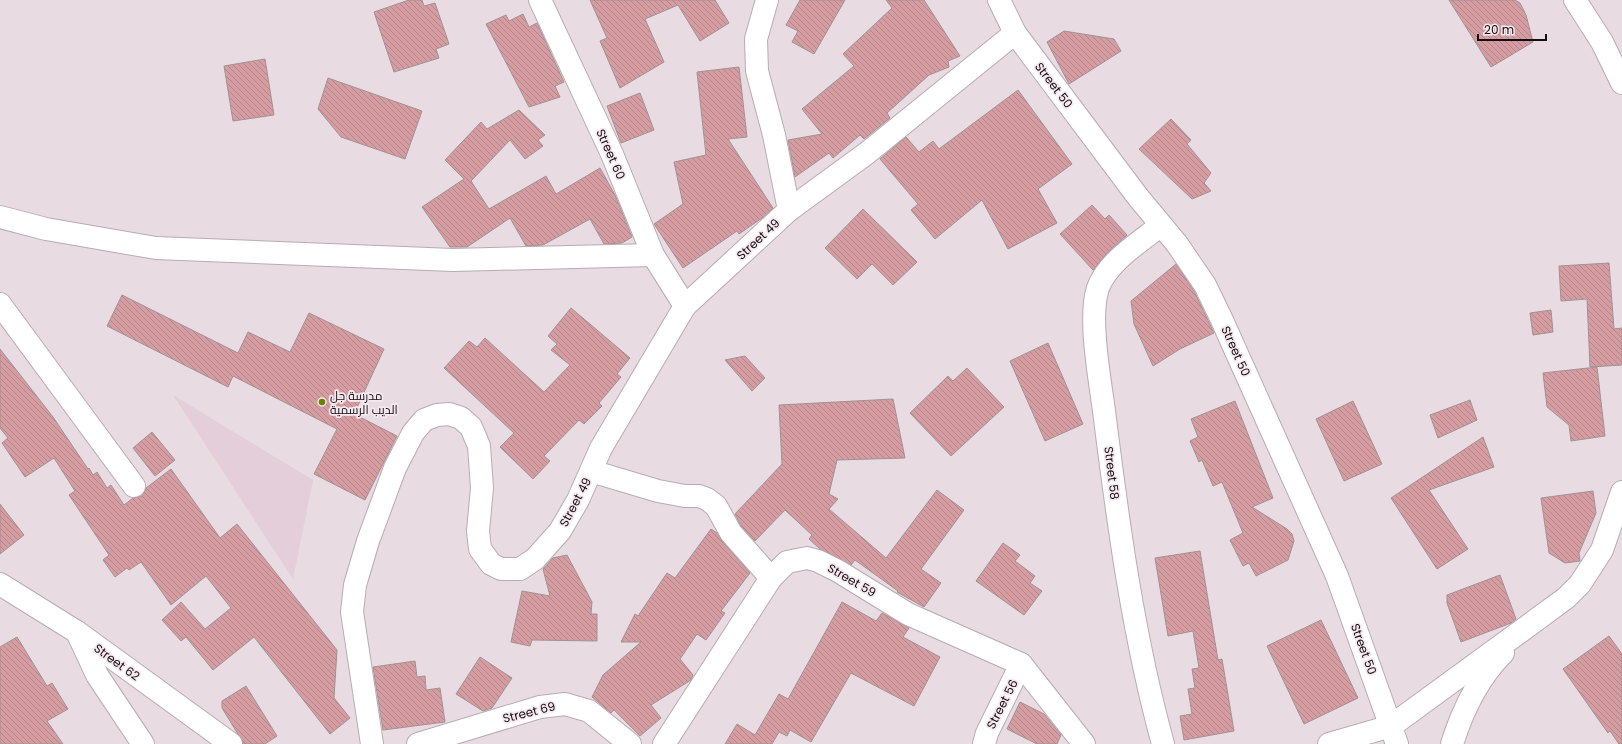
<svg xmlns="http://www.w3.org/2000/svg" width="1622" height="744" viewBox="0 0 1622 744" font-family="Poppins,Cairo,sans-serif">
<style>
.built{fill:#e3ced9}
.building{fill:url(#building-back-hatch);stroke:#a19293}
.lines{fill:none;stroke-linecap:round;stroke-linejoin:round}
.minor-casing{stroke:#b8abb2;stroke-width:24}
.tertiary-casing{stroke:#b8abb2;stroke-width:24}
.secondary-casing{stroke:#b8abb2;stroke-width:24}
.minor{stroke:#fff;stroke-width:22}
.tertiary{stroke:#fff;stroke-width:22}
.secondary{stroke:#fff;stroke-width:22}
.poi-dot{fill:#658500;stroke:#f6e8ef;stroke-width:1.5}
.labels{text-anchor:middle;dominant-baseline:central;stroke-width:3.5;stroke-linejoin:round;paint-order:stroke}
.street-label{font-size:12px;fill:#130e11;stroke:#f6e8ef}
.poi-label{font-size:12px;fill:#130e11;stroke:#f6e8ef;text-anchor:start}
</style>
<defs>
<pattern id="building-back-hatch" width="6" height="6" patternUnits="userSpaceOnUse"><rect width="6" height="6" fill="#d59ca2"/><path d="M-1 5l2 2M0 0l6 6M5-1l2 2" fill="none" stroke="#b6858a"/></pattern>
</defs>
<rect width="100%" height="100%" fill="#e8dbe2"/>
<path class="built" d="M 173,395 L 313,480 L 293,579 Z"/>
<g class="building">
<path d="M 409,0 L 422,0 L 424,6 L 435,3 L 449,44 L 436,49 L 439,58 L 394,72 L 374,12 Z"/>
<path d="M 590,0 L 715,0 L 729,23 L 700,41 L 678,5 L 645,19 L 664,62 L 620,88 L 600,41 L 607,38 Z"/>
<path d="M 800,0 L 845,0 L 814,54 L 792,42 L 798,31 L 786,25 Z"/>
<path d="M 886,0 L 924,0 L 960,56 L 948,61 L 949,67 L 929,75 L 887,113 L 890,118 L 864,139 L 860,135 L 833,158 L 829,153 L 795,177 L 788,140 L 822,134 L 802,109 L 854,66 L 843,54 L 892,8 Z"/>
<path d="M 1449,0 L 1515,0 L 1520,3 L 1526,15 L 1533,42 L 1491,67 Z"/>
<path d="M 523,14 L 529,27 L 537,23 L 564,82 L 555,86 L 560,97 L 529,107 L 486,24 L 506,15 L 509,21 Z"/>
<path d="M 1064,31 L 1114,39 L 1121,51 L 1069,84 L 1047,42 Z"/>
<path d="M 265,59 L 274,115 L 233,121 L 224,66 Z"/>
<path d="M 739,67 L 747,137 L 728,139 L 773,208 L 762,218 L 739,234 L 737,231 L 683,268 L 654,224 L 683,204 L 674,162 L 706,155 L 697,72 Z"/>
<path d="M 328,78 L 422,111 L 405,159 L 341,137 L 318,109 Z"/>
<path d="M 1018,90 L 1072,164 L 1038,189 L 1057,223 L 1008,249 L 982,200 L 935,239 L 911,210 L 918,204 L 880,159 L 906,137 L 919,152 L 933,141 L 939,149 Z"/>
<path d="M 640,93 L 654,130 L 621,143 L 607,106 Z"/>
<path d="M 519,110 L 545,135 L 538,140 L 543,146 L 525,159 L 510,140 L 471,181 L 489,209 L 546,176 L 556,194 L 600,168 L 615,195 L 632,237 L 622,243 L 604,244 L 590,219 L 543,245 L 526,246 L 510,218 L 467,247 L 450,247 L 422,207 L 464,179 L 445,160 L 481,122 L 487,129 Z"/>
<path d="M 1171,119 L 1191,140 L 1187,144 L 1211,173 L 1204,183 L 1211,191 L 1192,199 L 1139,149 Z"/>
<path d="M 1092,205 L 1105,219 L 1109,215 L 1127,235 L 1107,253 L 1093,270 L 1060,234 Z"/>
<path d="M 863,209 L 917,262 L 893,285 L 872,264 L 857,279 L 825,248 Z"/>
<path d="M 1609,263 L 1614,329 L 1622,328 L 1622,365 L 1590,367 L 1587,299 L 1561,301 L 1559,266 Z"/>
<path d="M 1176,264 L 1194,291 L 1214,333 L 1180,349 L 1153,366 L 1134,324 L 1131,301 Z"/>
<path d="M 122,295 L 238,353 L 248,332 L 290,352 L 309,313 L 384,349 L 354,414 L 397,436 L 365,500 L 314,474 L 337,429 L 233,376 L 228,387 L 107,326 Z"/>
<path d="M 571,308 L 630,358 L 617,374 L 621,377 L 599,403 L 602,406 L 584,424 L 579,420 L 544,456 L 550,461 L 533,479 L 500,447 L 514,433 L 444,368 L 469,341 L 477,347 L 485,338 L 544,392 L 570,365 L 551,350 L 557,344 L 548,336 Z"/>
<path d="M 1551,310 L 1553,332 L 1533,335 L 1530,313 Z"/>
<path d="M 1048,343 L 1083,424 L 1045,441 L 1010,361 Z"/>
<path d="M 0,349 L 53,417 L 88,469 L 89,468 L 93,475 L 97,472 L 107,488 L 111,485 L 124,505 L 133,498 L 142,496 L 146,488 L 171,469 L 220,538 L 237,524 L 337,650 L 334,698 L 350,718 L 330,734 L 254,637 L 213,670 L 186,637 L 181,641 L 162,620 L 181,602 L 205,629 L 231,608 L 206,576 L 171,605 L 141,562 L 129,570 L 127,568 L 115,577 L 103,560 L 109,555 L 69,495 L 75,491 L 54,458 L 25,477 L 2,443 L 8,438 L 0,428 Z"/>
<path d="M 745,356 L 765,378 L 752,391 L 725,360 Z"/>
<path d="M 1597,367 L 1605,436 L 1571,441 L 1569,425 L 1547,407 L 1543,373 Z"/>
<path d="M 967,368 L 1004,407 L 951,456 L 910,413 L 948,376 L 953,381 Z"/>
<path d="M 893,399 L 905,458 L 837,460 L 829,494 L 838,499 L 829,509 L 886,558 L 937,490 L 964,510 L 921,569 L 941,583 L 924,607 L 897,592 L 898,591 L 855,560 L 851,565 L 820,549 L 809,539 L 812,535 L 785,510 L 755,541 L 741,526 L 735,514 L 782,464 L 779,405 Z"/>
<path d="M 1470,400 L 1477,420 L 1438,438 L 1430,415 Z"/>
<path d="M 1235,401 L 1273,498 L 1252,507 L 1287,529 L 1292,534 L 1294,541 L 1288,560 L 1256,576 L 1249,563 L 1243,566 L 1230,540 L 1243,533 L 1222,482 L 1213,486 L 1202,460 L 1199,462 L 1190,441 L 1198,437 L 1191,419 Z"/>
<path d="M 1353,401 L 1382,464 L 1344,481 L 1316,419 Z"/>
<path d="M 152,432 L 175,460 L 155,476 L 133,448 Z"/>
<path d="M 1483,437 L 1494,467 L 1429,490 L 1468,549 L 1437,569 L 1391,498 Z"/>
<path d="M 1593,491 L 1596,513 L 1579,553 L 1580,561 L 1565,563 L 1549,553 L 1541,498 Z"/>
<path d="M 0,504 L 24,535 L 0,554 Z"/>
<path d="M 711,529 L 717,533 L 722,541 L 750,573 L 721,611 L 725,613 L 706,640 L 697,634 L 680,659 L 693,675 L 691,680 L 651,705 L 661,718 L 640,736 L 614,710 L 611,713 L 592,697 L 603,675 L 641,642 L 621,642 L 635,614 L 638,616 L 667,573 L 675,578 Z"/>
<path d="M 1003,543 L 1020,555 L 1015,561 L 1035,576 L 1030,583 L 1042,591 L 1024,615 L 976,581 Z"/>
<path d="M 1200,551 L 1218,660 L 1222,659 L 1234,731 L 1184,740 L 1180,716 L 1192,714 L 1188,689 L 1195,688 L 1192,669 L 1199,668 L 1193,631 L 1168,636 L 1155,558 Z"/>
<path d="M 567,555 L 592,602 L 591,614 L 597,614 L 597,641 L 532,640 L 530,646 L 511,642 L 522,591 L 550,596 L 543,569 L 553,558 Z"/>
<path d="M 1500,575 L 1516,619 L 1511,623 L 1461,642 L 1447,603 L 1447,595 Z"/>
<path d="M 842,602 L 876,621 L 882,613 L 909,628 L 903,637 L 940,657 L 914,706 L 851,673 L 811,742 L 790,730 L 787,736 L 779,732 L 772,744 L 725,744 L 737,724 L 755,735 L 779,694 L 788,699 Z"/>
<path d="M 1321,620 L 1358,698 L 1304,724 L 1267,646 Z"/>
<path d="M 1609,636 L 1622,654 L 1622,744 L 1619,744 L 1610,731 L 1608,733 L 1563,669 Z"/>
<path d="M 17,637 L 47,686 L 52,683 L 68,709 L 47,721 L 63,744 L 0,744 L 0,647 Z"/>
<path d="M 480,657 L 512,678 L 492,708 L 483,711 L 456,694 Z"/>
<path d="M 415,661 L 417,677 L 425,676 L 426,690 L 440,688 L 445,722 L 383,730 L 373,667 Z"/>
<path d="M 246,686 L 277,736 L 265,744 L 244,744 L 222,708 L 222,701 Z"/>
<path d="M 1020,702 L 1044,714 L 1061,735 L 1057,744 L 1037,744 L 1007,729 Z"/>
</g>
<g class="lines">
<defs>
<g id="minor">
<path d="M 540,0 L 612,154 L 653,255 L 685,306"/>
<path d="M 767,0 L 756,39 L 757,71 L 774,135 L 789,210"/>
<path d="M 0,217 L 46,229 L 156,248 L 453,260 L 653,255"/>
<path d="M 1161,225 C 1139,243 1108,261 1098,288 C 1088,317 1100,380 1104,411 C 1118,523 1133,635 1163,744"/>
<path d="M 0,304 L 134,486"/>
<path d="M 591,471 L 658,491 L 685,496 L 699,496 L 707,499 L 716,506 L 731,533 L 771,578"/>
<path d="M 77,632 L 97,675 L 143,744"/>
<path d="M 372,744 L 352,612 L 355,585 L 368,541 L 395,468 L 413,433 L 424,420 L 437,415 L 449,414 L 461,418 L 471,427 L 479,446 L 482,488 L 478,531 L 480,549 L 491,564 L 501,569 L 520,569 L 535,559 L 560,531 L 578,500 L 601,448 L 685,306 L 789,210 L 867,153 L 1015,33"/>
<path d="M 418,744 L 540,707 L 565,704 L 589,711 L 630,744"/>
<path d="M 664,744 L 771,578 L 787,562 L 807,558 L 818,561 L 838,571 L 908,614 L 1021,664 L 1084,744"/>
<path d="M 984,744 L 987,733 L 1021,664"/>
<path d="M 1329,744 L 1391,726"/>
</g>
<g id="tertiary">
<path d="M 999,0 L 1015,33 L 1138,197 L 1177,244 L 1205,285 L 1221,318 L 1337,576 L 1397,744"/>
<path d="M 1575,0 L 1602,42 L 1622,83"/>
<path d="M 0,584 L 77,632 L 231,744"/>
</g>
<g id="secondary">
<path d="M 1391,726 L 1536,620 L 1566,598 L 1580,584 L 1602,550 L 1622,492"/>
<path d="M 1452,744 C 1462,712 1479,677 1503,653"/>
</g>
</defs>
<use href="#minor" class="minor-casing"/>
<use href="#tertiary" class="tertiary-casing"/>
<use href="#secondary" class="secondary-casing"/>
<use href="#minor" class="minor"/>
<use href="#tertiary" class="tertiary"/>
<use href="#secondary" class="secondary"/>
</g>
<circle class="poi-dot" cx="322" cy="402" r="4"/>
<g class="labels">
<g class="street-label">
<text transform="translate(1054 85) rotate(53)">Street 50</text>
<text transform="translate(611 154) rotate(66)">Street 60</text>
<text transform="translate(758 239) rotate(-43)">Street 49</text>
<text transform="translate(1236 351) rotate(66)">Street 50</text>
<text transform="translate(1112 473) rotate(83)">Street 58</text>
<text transform="translate(575 502) rotate(-62)">Street 49</text>
<text transform="translate(852 580) rotate(30)">Street 59</text>
<text transform="translate(1364 649) rotate(70)">Street 50</text>
<text transform="translate(117 662) rotate(36)">Street 62</text>
<text transform="translate(1002 704) rotate(-63)">Street 56</text>
<text transform="translate(529 712) rotate(-14)">Street 69</text>
</g>
<g class="poi-label">
<text x="330" y="395">مدرسة جل<tspan x="330" dy="14">الديب الرسمية</tspan></text>
</g>
</g>
<path d="M1478 34v6h68v-6" fill="none" stroke="#130e11" stroke-width="2"/>
<text x="1484" y="34" font-size="12" fill="#130e11" stroke="#f6e8ef" stroke-width="3" paint-order="stroke">20 m</text>
</svg>
